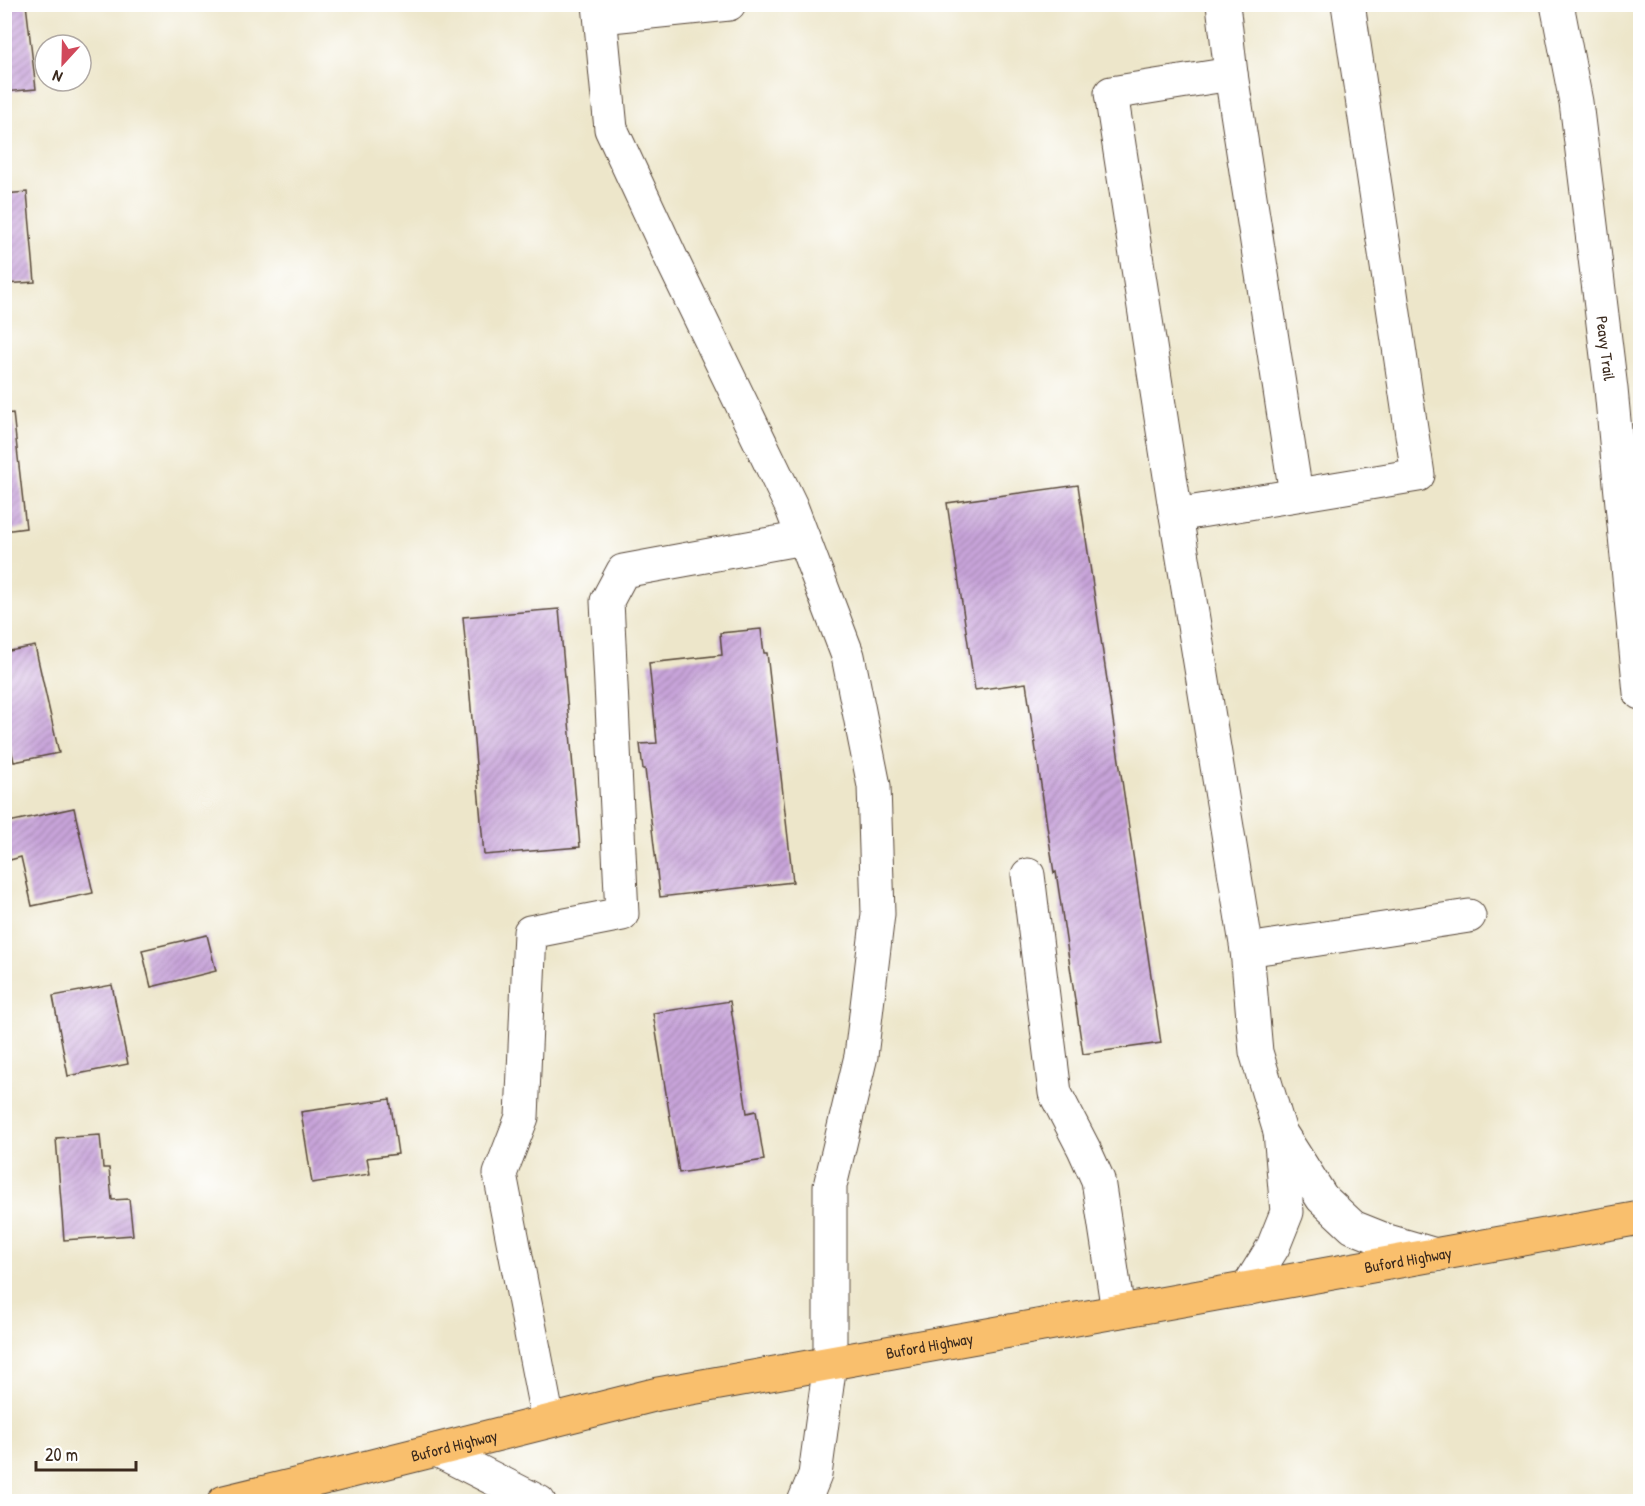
<svg xmlns="http://www.w3.org/2000/svg" width="1645" height="1506" viewBox="0 0 1645 1506" font-family="'Patrick Hand',sans-serif">
<style>
.building{fill:url(#building-hatch)}
.lines{fill:none;stroke-linecap:round;stroke-linejoin:round}
.minor-casing{stroke:#564638;stroke-width:35}
.major-casing{stroke:#564638;stroke-width:35}
.minor{stroke:#fff;stroke-width:33}
.major{stroke:#f9bf6d;stroke-width:33}
.labels{text-anchor:middle;dominant-baseline:central;stroke-width:5;stroke-linejoin:round;paint-order:stroke}
.street-label{font-size:16px;fill:#3b2a1e;stroke:#fff}
</style>
<defs>
<pattern id="building-hatch" width="6" height="6" patternUnits="userSpaceOnUse" patternTransform="scale(1.5)"><rect width="6" height="6" fill="#c8a4da"/><path d="M-1 1l2-2M0 6l6-6M5 7l2-2" fill="none" stroke="#a486b0"/></pattern>
</defs>
<rect width="100%" height="100%" fill="#fff"/>
<filter id="ink" filterUnits="userSpaceOnUse"><feTurbulence type="fractalNoise" baseFrequency=".0167" numOctaves="2"/><feDisplacementMap in="SourceGraphic" scale="12" xChannelSelector="R" yChannelSelector="G"/><feConvolveMatrix kernelMatrix="1 2 1 2 8 2 1 2 1" color-interpolation-filters="sRGB"/></filter>
<filter id="wash" filterUnits="userSpaceOnUse"><feTurbulence type="fractalNoise" baseFrequency=".008" numOctaves="4" result="noise"/><feDisplacementMap in="SourceGraphic" scale="24" xChannelSelector="R" yChannelSelector="G"/><feGaussianBlur stdDeviation="1.35" result="paint"/><feColorMatrix in="noise" values="0 0 0 0 0 0 0 0 0 0 0 0 0 0 0 0 0 1.4 0 .05"/><feComposite in="paint" operator="in"/></filter>
<g filter="url(#wash)">
<rect width="100%" height="100%" fill="#ede6ca"/>
<g id="blocks">
<g class="building">
<path d="M 4,4 L 26,4 L 36,89 L 4,92 Z"/>
<path d="M 27,192 L 35,282 L 4,284 L 4,194 Z"/>
<path d="M 13,413 L 26,528 L 4,531 L 4,414 Z"/>
<path d="M 1078,485 L 1161,1043 L 1083,1054 L 1056,872 L 1054,873 L 1026,683 L 975,690 L 947,503 Z"/>
<path d="M 559,609 L 580,847 L 484,855 L 463,617 Z"/>
<path d="M 761,629 L 764,653 L 767,653 L 793,882 L 660,897 L 645,769 L 643,769 L 640,744 L 657,743 L 649,663 L 722,655 L 720,633 Z"/>
<path d="M 35,646 L 59,753 L 14,762 L 4,717 L 4,652 Z"/>
<path d="M 74,808 L 93,893 L 32,906 L 21,857 L 10,860 L 4,833 L 4,823 Z"/>
<path d="M 207,935 L 216,971 L 151,987 L 142,950 Z"/>
<path d="M 112,985 L 128,1064 L 68,1076 L 53,996 Z"/>
<path d="M 730,1001 L 747,1113 L 756,1111 L 764,1160 L 679,1173 L 653,1013 Z"/>
<path d="M 390,1099 L 398,1154 L 367,1158 L 370,1174 L 312,1183 L 301,1112 Z"/>
<path d="M 100,1135 L 103,1168 L 109,1168 L 112,1200 L 129,1199 L 133,1235 L 64,1240 L 56,1138 Z"/>
</g>
</g>
</g>
<g filter="url(#ink)">
<use href="#blocks" fill-opacity="0" stroke="#564638" stroke-width="1.5"/>
<g class="lines">
<defs>
<g id="minor">
<path d="M 599,4 L 611,129 L 673,262 L 791,506 L 848,656 L 874,786 L 878,914 L 861,1056 L 830,1186 L 830,1363 L 815,1475 L 804,1502"/>
<path d="M 1223,4 L 1231,74 L 1111,93 L 1176,515 L 1247,950 L 1256,1052 L 1280,1132"/>
<path id="s1" d="M 1557,4 L 1576,102 L 1611,389 L 1640,693"/>
<path d="M 601,17 L 729,4"/>
<path d="M 1231,74 L 1296,494"/>
<path d="M 1176,515 L 1418,475 L 1348,4"/>
<path d="M 1028,875 L 1055,1093 L 1084,1149 L 1098,1180 L 1118,1311"/>
<path d="M 1247,950 L 1469,916"/>
<path d="M 1247,1289 L 1273,1247 L 1287,1212 L 1280,1132 L 1322,1198 L 1353,1227 L 1388,1241 L 1436,1255"/>
<path d="M 548,1421 L 500,1174 L 522,1117 L 530,932 L 622,914 L 607,601 L 623,571 L 803,538"/>
<path d="M 437,1450 L 539,1502"/>
</g>
<g id="major">
<path id="s2" d="M 224,1502 L 336,1475 L 658,1394 L 1640,1218"/>
</g>
</defs>
<use href="#minor" class="minor-casing"/>
<use href="#major" class="major-casing"/>
<use href="#minor" class="minor"/>
<use href="#major" class="major"/>
</g>
</g>
<g class="labels">
<g class="street-label">
<text stroke="none"><textPath href="#s1" startOffset="348">Peavy Trail</textPath></text>
<text stroke="none"><textPath href="#s2" startOffset="1209">Buford Highway</textPath></text>
<text stroke="none"><textPath href="#s2" startOffset="723">Buford Highway</textPath></text>
<text stroke="none"><textPath href="#s2" startOffset="237">Buford Highway</textPath></text>
</g>
</g>
<rect width="1645" height="1506" fill="none" stroke="#fff" stroke-width="24"/>
<g transform="translate(63 63) rotate(202)"><circle r="28" fill="#ffffff" stroke="#b1aaa5" stroke-width="1.5"/>
<path d="M0-4.5L10 22L0 15L-10 22Z" fill="#d1495b"/>
<text y="-9" font-size="16" font-weight="bold" text-anchor="middle" fill="#3b2a1e">N</text>
</g>
<path d="M36 1461v9h100v-9" fill="none" stroke="#3b2a1e" stroke-width="3"/>
<text x="45" y="1461" font-size="18" fill="#3b2a1e" stroke="#ffffff" stroke-width="4.5" paint-order="stroke">20 m</text>
</svg>
